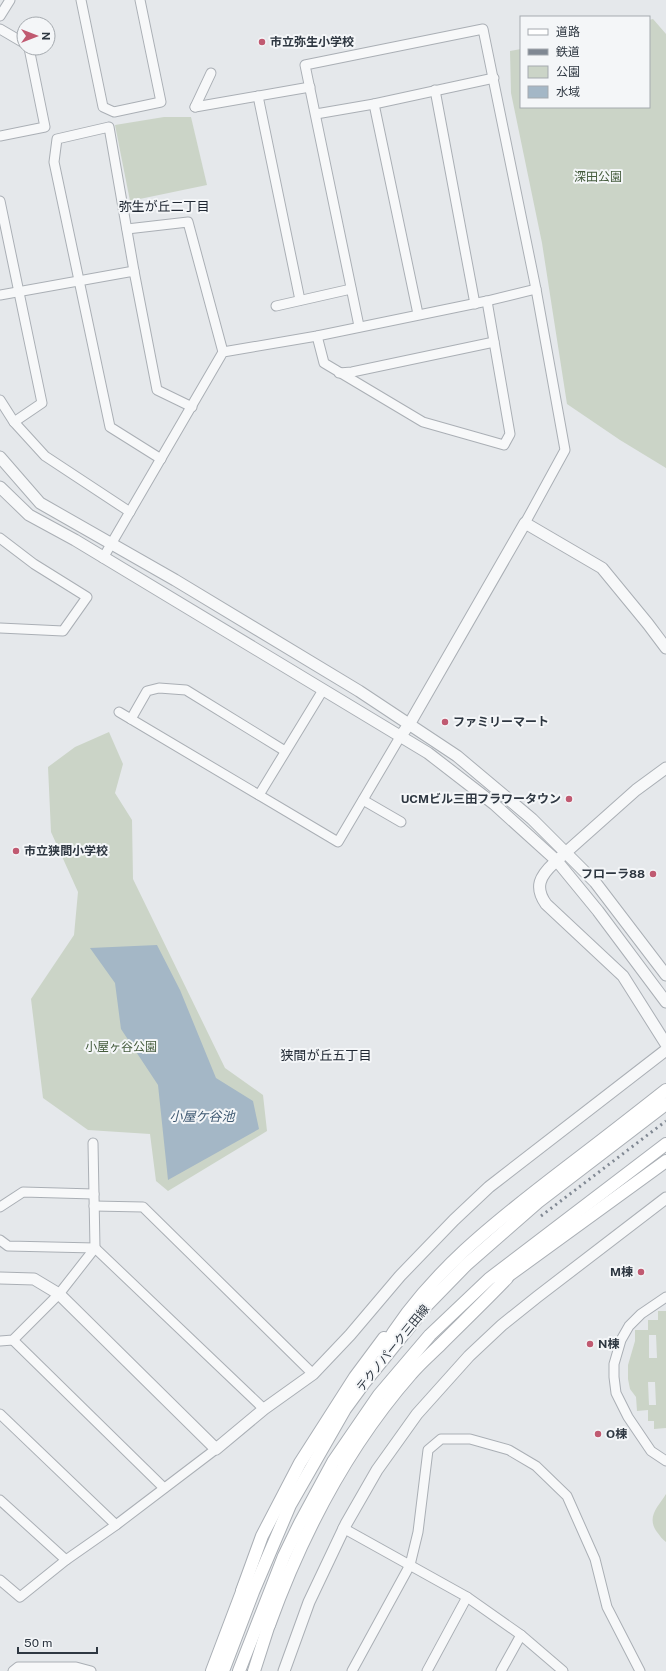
<svg xmlns="http://www.w3.org/2000/svg" width="666" height="1671" viewBox="0 0 666 1671" font-family="'Public Sans','Noto Sans JP',sans-serif">
<style>
.green{fill:#cbd4c7;fill-rule:evenodd}
.water{fill:#a4b7c6}
.lines{fill:none;stroke-linecap:round;stroke-linejoin:round}
.minor-casing{stroke:#aaafb5;stroke-width:11}
.tertiary-casing{stroke:#aaafb5;stroke-width:13}
.secondary-casing{stroke:#aaafb5;stroke-width:14}
.minor{stroke:#f7f8f9;stroke-width:9}
.tertiary{stroke:#f7f8f9;stroke-width:11}
.secondary{stroke:#fff;stroke-width:12}
.rail{stroke:#808893;stroke-width:3;stroke-dasharray:2 4;stroke-linecap:butt}
.poi-dot{fill:#c05a71;stroke:#f4f6f8;stroke-width:1.5}
.labels{text-anchor:middle;dominant-baseline:central;stroke-width:4;stroke-linejoin:round;paint-order:stroke}
.poi-label{font-size:12px;font-weight:bold;fill:#2e3741;stroke:#f4f6f8;text-anchor:start}
.park-label{font-size:12px;fill:#455c3d;stroke:#f4f6f8}
.street-label{font-size:12px;fill:#2e3741;stroke:#f4f6f8}
.neighbourhood-label{font-size:13px;fill:#202833;stroke:#f4f6f8}
.water-label{font-size:13px;font-style:italic;fill:#3d5871;stroke:#f4f6f8}
</style>
<rect width="100%" height="100%" fill="#e5e8eb"/>
<g class="green">
<path d="M 653,19 L 666,34 L 666,468 L 620,440 L 567,404 L 542,243 L 511,93 L 510,51 L 521,49 L 521,107 L 649,107 L 649,20 Z"/>
<path d="M 164,117 L 191,117 L 207,185 L 130,201 L 115,125 Z"/>
<path d="M 109,732 L 123,764 L 115,793 L 132,820 L 133,879 L 225,1068 L 263,1095 L 267,1131 L 168,1191 L 156,1181 L 150,1134 L 88,1130 L 43,1098 L 31,999 L 74,935 L 78,892 L 51,832 L 48,767 L 75,747 Z"/>
<path d="M 658,1311 L 666,1311 L 666,1428 L 654,1429 L 654,1421 L 648,1421 L 648,1410 L 637,1411 L 636,1397 L 630,1389 L 628,1379 L 628,1365 L 635,1341 L 635,1330 L 648,1330 L 648,1320 L 658,1320 ZM 649,1335 L 656,1335 L 657,1358 L 649,1358 ZM 648,1382 L 655,1382 L 656,1405 L 649,1405 Z"/>
<path d="M 666,1494 L 666,1542 C 662,1539 660,1536 657,1532 C 646,1517 658,1507 666,1494 Z"/>
</g>
<path class="water" d="M 157,945 L 180,990 L 216,1078 L 253,1101 L 259,1129 L 168,1180 L 158,1085 L 121,1029 L 115,983 L 90,948 Z"/>
<g class="lines">
<defs>
<g id="minor">
<path d="M 81,0 L 103,107 L 114,112 L 161,102 L 140,0"/>
<path d="M 0,16 L 10,0"/>
<path d="M 0,29 L 24,43"/>
<path d="M 435,90 L 475,304"/>
<path d="M 258,96 L 300,300"/>
<path d="M 374,104 L 418,314"/>
<path d="M 195,107 L 310,87"/>
<path d="M 195,107 L 211,73"/>
<path d="M 316,114 L 374,104 L 494,78"/>
<path d="M 0,136 L 45,127 L 29,48"/>
<path d="M 0,201 L 42,403 L 14,422"/>
<path d="M 127,229 L 188,222 L 223,352"/>
<path d="M 134,271 L 109,127 L 57,139 L 54,162 L 110,427 L 161,459"/>
<path d="M 0,295 L 134,271 L 157,390 L 192,407"/>
<path d="M 276,306 L 351,289"/>
<path d="M 359,326 L 305,65 L 483,29 L 536,289"/>
<path d="M 317,336 L 324,363 L 423,422 L 504,445 L 510,434 L 487,301"/>
<path d="M 339,373 L 352,372 L 494,342"/>
<path d="M 0,400 L 14,422 L 45,456 L 130,512"/>
<path d="M 0,538 L 34,564 L 87,597 L 63,631 L 0,628"/>
<path d="M 103,558 L 223,352 L 317,336 L 487,301 L 536,289 L 565,450 L 525,523"/>
<path d="M 119,712 L 338,842 L 400,737"/>
<path d="M 131,719 L 147,691 L 159,688 L 186,690 L 285,751"/>
<path d="M 259,795 L 323,690"/>
<path d="M 363,800 L 401,822"/>
<path d="M 94,1206 L 143,1207 L 313,1374"/>
<path d="M 0,1207 L 23,1192 L 94,1194"/>
<path d="M 0,1240 L 8,1246 L 95,1248 L 264,1409"/>
<path d="M 666,1297 L 641,1314 L 629,1326 L 621,1340 L 614,1364 L 614,1377 L 616,1393 L 628,1417 L 651,1451 L 666,1461"/>
<path d="M 13,1340 L 164,1488"/>
<path d="M 0,1341 L 13,1340 L 59,1294 L 95,1248 L 93,1143"/>
<path d="M 0,1414 L 116,1525"/>
<path d="M 0,1500 L 66,1560"/>
<path d="M 343,1528 L 467,1597 L 521,1635 L 563,1671"/>
<path d="M 0,1580 L 20,1597 L 66,1560 L 116,1525 L 216,1449"/>
<path d="M 13,1671 L 18,1667 L 76,1667 L 91,1671"/>
<path d="M 352,1671 L 410,1565 L 418,1532 L 428,1450 L 441,1439 L 470,1439 L 509,1450 L 536,1466 L 567,1496 L 595,1559 L 607,1607 L 640,1671"/>
<path d="M 427,1671 L 467,1597"/>
<path d="M 501,1671 L 521,1635"/>
</g>
<g id="tertiary">
<path d="M 0,457 L 40,503 L 175,580 L 359,691 L 457,756 L 532,819 L 595,882 L 666,975"/>
<path d="M 0,487 L 29,515 L 75,540 L 428,753 L 494,804 L 557,861 L 598,911 L 666,1002"/>
<path d="M 400,737 L 410,723 L 525,523 L 602,568 L 648,624 L 666,648"/>
<path d="M 666,768 L 636,790 L 554,863 C 540,876 534,887 546,904 L 623,976 L 666,1044"/>
<path d="M 0,1278 L 34,1279 L 59,1294 L 216,1449 L 264,1409 L 313,1374 L 350,1335 L 400,1276 L 454,1220 L 489,1187 L 666,1050"/>
<path d="M 284,1671 L 309,1602 L 346,1524 L 377,1470 L 417,1414 L 469,1356 L 502,1325 L 537,1297 L 666,1198"/>
</g>
<g id="secondary">
<path d="M 501,1281 L 666,1161"/>
<path d="M 382,1351 C 425,1275 500,1218 568,1166 C 601,1141 633,1116 666,1090"/>
<path d="M 242,1591 L 262,1536 L 300,1463 L 355,1377 L 384,1338"/>
<path d="M 269,1625 C 302,1534 347,1447 411,1374 C 420,1363 431,1354 441,1344 C 463,1322 486,1300 507,1278"/>
<path d="M 212,1671 L 245,1584"/>
<path d="M 223,1671 L 253,1592 L 290,1505 L 345,1409 L 364,1383 L 427,1305 L 466,1265 L 538,1202 L 666,1104"/>
<path d="M 239,1671 L 284,1556 L 300,1523 L 333,1462 L 379,1395 L 430,1335 L 489,1279 L 666,1144"/>
<path d="M 254,1671 L 271,1618"/>
</g>
</defs>
<use href="#minor" class="minor-casing"/>
<use href="#tertiary" class="tertiary-casing"/>
<use href="#secondary" class="secondary-casing"/>
<use href="#minor" class="minor"/>
<use href="#tertiary" class="tertiary"/>
<use href="#secondary" class="secondary"/>
<path class="rail" d="M 541,1216 L 666,1121"/>
</g>
<g class="poi-dot">
<circle cx="262" cy="42" r="4"/>
<circle cx="445" cy="722" r="4"/>
<circle cx="569" cy="799" r="4"/>
<circle cx="16" cy="851" r="4"/>
<circle cx="653" cy="874" r="4"/>
<circle cx="641" cy="1272" r="4"/>
<circle cx="590" cy="1344" r="4"/>
<circle cx="598" cy="1434" r="4"/>
</g>
<g class="labels">
<g class="poi-label">
<text x="270" y="42">市立弥生小学校</text>
<text x="453" y="722">ファミリーマート</text>
<text x="561" y="799" text-anchor="end">UCMビル三田フラワータウン</text>
<text x="24" y="851">市立狭間小学校</text>
<text x="645" y="874" text-anchor="end">フローラ88</text>
<text x="633" y="1272" text-anchor="end">M棟</text>
<text x="598" y="1344">N棟</text>
<text x="606" y="1434">O棟</text>
</g>
<g class="park-label">
<text x="598" y="177">深田公園</text>
<text x="121" y="1047">小屋ヶ谷公園</text>
</g>
<g class="street-label">
<text transform="translate(393 1348) rotate(-51)">テクノパーク三田線</text>
</g>
<g class="neighbourhood-label">
<text x="164" y="206">弥生が丘二丁目</text>
<text x="326" y="1055">狭間が丘五丁目</text>
</g>
<g class="water-label">
<text x="202" y="1116">小屋ケ谷池</text>
</g>
</g>
<rect x="520" y="16" width="130" height="92" fill="#f4f6f8" stroke="#a5aaaf"/>
<rect x="528" y="29" width="20" height="6" fill="#ffffff" stroke="#a5aaaf"/>
<text x="556" y="36" font-size="12" fill="#2e3741">道路</text>
<rect x="528" y="49" width="20" height="6" fill="#808893" stroke="#a5aaaf"/>
<text x="556" y="56" font-size="12" fill="#2e3741">鉄道</text>
<rect x="528" y="66" width="20" height="12" fill="#cbd4c7" stroke="#a5aaaf"/>
<text x="556" y="76" font-size="12" fill="#2e3741">公園</text>
<rect x="528" y="86" width="20" height="12" fill="#a4b7c6" stroke="#a5aaaf"/>
<text x="556" y="96" font-size="12" fill="#2e3741">水域</text>
<g transform="translate(36 36) rotate(90)"><circle r="19" fill="#f4f6f8" stroke="#a5aaaf"/>
<path d="M0-3L7 15L0 10L-7 15Z" fill="#c05a71"/>
<text y="-6" font-size="11" font-weight="bold" text-anchor="middle" fill="#2e3741">N</text>
</g>
<path d="M18 1647v6h79v-6" fill="none" stroke="#2e3741" stroke-width="2"/>
<text x="24" y="1647" font-size="12" fill="#2e3741" stroke="#f4f6f8" stroke-width="3" paint-order="stroke">50 m</text>
</svg>
